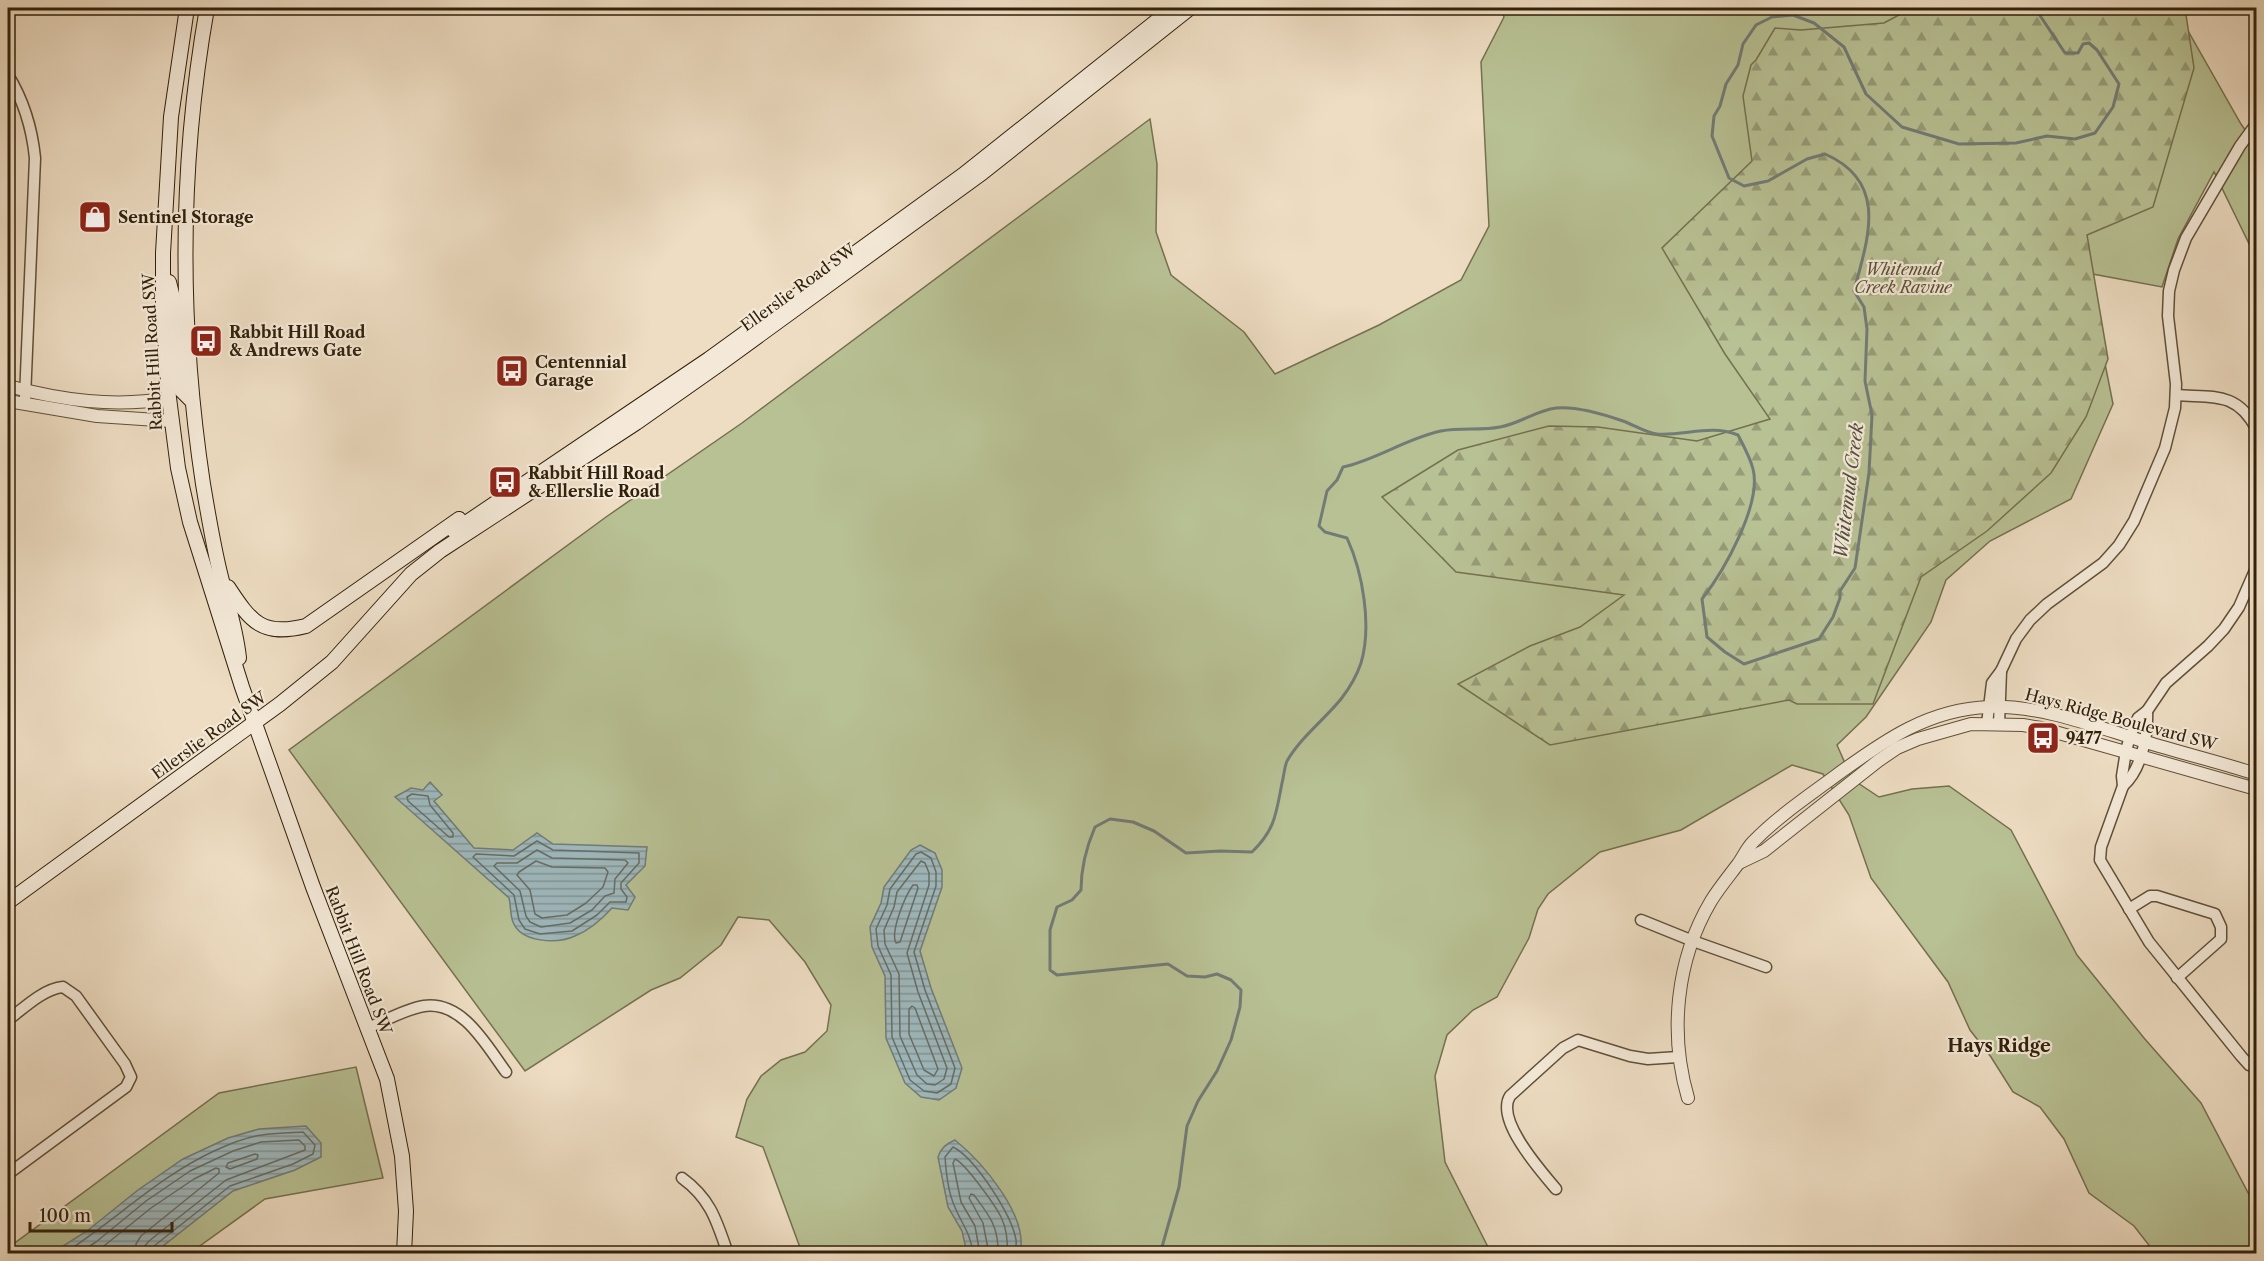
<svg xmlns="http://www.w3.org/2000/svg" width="2264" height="1261" viewBox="0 0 2264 1261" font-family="'Libre Caslon Text',serif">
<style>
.green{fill:#b8c194;stroke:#74714f;stroke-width:1.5}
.forest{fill:url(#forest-firs);stroke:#74714f;stroke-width:1.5}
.water{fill:url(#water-rules);stroke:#727c76;stroke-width:1.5}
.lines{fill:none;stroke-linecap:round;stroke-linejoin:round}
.shore{stroke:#686d64;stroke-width:1.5}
.stream{stroke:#727c76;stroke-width:3}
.minor-casing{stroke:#605038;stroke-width:13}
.tertiary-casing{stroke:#605038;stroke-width:14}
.secondary-casing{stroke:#31210a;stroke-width:16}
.minor{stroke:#f4e9d8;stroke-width:10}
.tertiary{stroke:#f4e9d8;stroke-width:12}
.secondary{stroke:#f4e9d8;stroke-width:14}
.labels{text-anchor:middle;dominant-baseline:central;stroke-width:4.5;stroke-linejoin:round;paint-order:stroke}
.poi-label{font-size:16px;font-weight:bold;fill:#31210a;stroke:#f4e9d8;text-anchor:start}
.park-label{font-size:16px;font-style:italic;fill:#5a5133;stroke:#f4e9d8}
.street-label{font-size:16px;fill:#31210a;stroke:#f4e9d8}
.water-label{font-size:18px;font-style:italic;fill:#524f40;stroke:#f4e9d8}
.neighbourhood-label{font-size:18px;font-weight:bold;fill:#31210a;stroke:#f4e9d8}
</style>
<defs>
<pattern id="forest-firs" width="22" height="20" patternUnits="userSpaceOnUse" patternTransform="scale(1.5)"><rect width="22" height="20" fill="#b8c194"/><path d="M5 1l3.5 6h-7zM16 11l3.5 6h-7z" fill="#969c77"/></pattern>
<pattern id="water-rules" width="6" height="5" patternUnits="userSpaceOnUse" patternTransform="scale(1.5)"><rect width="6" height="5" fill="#9eb9be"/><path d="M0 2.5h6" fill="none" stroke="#819699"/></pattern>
</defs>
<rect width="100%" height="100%" fill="#eeddc3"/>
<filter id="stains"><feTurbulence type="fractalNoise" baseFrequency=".00333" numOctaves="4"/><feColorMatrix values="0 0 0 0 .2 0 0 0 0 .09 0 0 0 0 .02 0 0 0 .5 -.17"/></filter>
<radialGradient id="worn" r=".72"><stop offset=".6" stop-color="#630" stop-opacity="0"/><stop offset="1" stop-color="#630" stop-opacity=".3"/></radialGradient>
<g class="green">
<path d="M 1501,8 L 2175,8 L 2241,124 L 2256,145 L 2256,258 L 2214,172 L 2178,239 L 2162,287 L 2087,273 L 2113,404 L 2071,499 L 1990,541 L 1946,580 L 1931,622 L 1866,717 L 1837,745 L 1852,779 L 1879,797 L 1912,789 L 1949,786 L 2011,830 L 2077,955 L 2144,1038 L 2201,1103 L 2256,1208 L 2256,1253 L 2155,1253 L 2134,1226 L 2089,1193 L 2064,1139 L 2040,1107 L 2013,1092 L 1991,1057 L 1970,1030 L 1948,982 L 1871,878 L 1849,815 L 1823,774 L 1792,765 L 1681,830 L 1600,852 L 1548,894 L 1538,909 L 1529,938 L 1497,997 L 1473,1010 L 1447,1035 L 1435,1076 L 1445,1162 L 1491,1253 L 802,1253 L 763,1147 L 736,1137 L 747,1099 L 761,1076 L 781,1060 L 805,1052 L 827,1031 L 831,1005 L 805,962 L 769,920 L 738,917 L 721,945 L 680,978 L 651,990 L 525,1071 L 289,750 L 606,517 L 742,423 L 1150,119 L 1157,164 L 1156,232 L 1171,275 L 1244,332 L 1275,374 L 1379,325 L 1461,280 L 1489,226 L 1481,62 L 1504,17 Z"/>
<path d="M 356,1067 L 383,1178 L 265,1199 L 190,1253 L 8,1254 L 8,1248 L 219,1093 Z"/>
</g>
<path class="forest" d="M 1912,8 L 2185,8 L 2194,68 L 2153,207 L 2087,235 L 2108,359 L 2086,417 L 2051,473 L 1987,531 L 1921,577 L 1873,704 L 1797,704 L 1789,700 L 1550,745 L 1458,684 L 1530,646 L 1580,627 L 1624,595 L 1456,572 L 1382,497 L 1458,450 L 1549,426 L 1598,427 L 1697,441 L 1770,419 L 1725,354 L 1662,248 L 1752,161 L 1743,96 L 1751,65 L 1756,60 L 1775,28 L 1801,30 L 1884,23 Z"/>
<g class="water">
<path d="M 430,782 L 442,795 L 434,801 L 474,848 L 513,850 L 537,833 L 553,844 L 647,847 L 645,866 L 626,885 L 635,897 L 628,910 L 612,908 C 602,919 590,930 575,936 C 557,944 521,943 513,922 C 510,915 511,906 509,898 L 395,797 L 411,788 L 423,790 Z"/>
<path d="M 920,845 L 935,853 L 942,870 L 942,887 L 920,951 L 931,988 L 962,1068 L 956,1088 L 939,1100 L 921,1097 L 905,1083 L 886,1038 L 885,976 L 872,947 L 870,927 L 881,903 L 884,887 L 911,850 Z"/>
<path d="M 306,1126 L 321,1143 L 321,1157 L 295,1170 L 233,1191 L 154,1253 L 52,1253 L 87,1231 L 138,1190 L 183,1159 L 228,1138 L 259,1129 Z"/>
<path d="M 955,1140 C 982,1162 1029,1216 1020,1253 L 967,1253 L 962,1231 L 948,1207 L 938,1157 C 941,1148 946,1144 955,1140 Z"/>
</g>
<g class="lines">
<g class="shore">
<path d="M 412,794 L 428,796 L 430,805 L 453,833 L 453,837 L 449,837 L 408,801 L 407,797 Z"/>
<path d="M 537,841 L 553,850 L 639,853 L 639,863 L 621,883 L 621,889 L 627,897 L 626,902 L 610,902 L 597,915 L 572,931 L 540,934 L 525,929 L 519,920 L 514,895 L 473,857 L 476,854 L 514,856 Z"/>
<path d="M 537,850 L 552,858 L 625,860 L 628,863 L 615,879 L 614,893 L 605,896 L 592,910 L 570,923 L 541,927 L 530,922 L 526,916 L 520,891 L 494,866 L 497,863 L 517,863 Z"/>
<path d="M 921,852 L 931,858 L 936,872 L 936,886 L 914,952 L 925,990 L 955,1068 L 951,1084 L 937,1093 L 924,1091 L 910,1080 L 892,1037 L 891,975 L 878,946 L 876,929 L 887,905 L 890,889 L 916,854 Z"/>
<path d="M 536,861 L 552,867 L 605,868 L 608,872 L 603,887 L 586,903 L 567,915 L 542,918 L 535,914 L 530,890 L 517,875 L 519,872 Z"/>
<path d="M 921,861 L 925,863 L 929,873 L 929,885 L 907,953 L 918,992 L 947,1068 L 944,1079 L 935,1085 L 927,1084 L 917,1075 L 900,1036 L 899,974 L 885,944 L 884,930 L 894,907 L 897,892 Z"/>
<path d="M 913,885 L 917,885 L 918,888 L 900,942 L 896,943 C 890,932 905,896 913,885 Z"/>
<path d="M 912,1006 L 915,1008 L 938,1069 L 934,1076 L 924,1070 L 909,1034 L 909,1009 Z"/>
<path d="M 255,1154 L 258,1155 L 257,1159 L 230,1169 L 226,1167 L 228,1163 Z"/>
<path d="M 63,1254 C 115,1221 158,1177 214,1151 C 229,1144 245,1137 262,1135 C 275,1133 289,1133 303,1132 L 315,1145 L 313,1154 L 293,1164 L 230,1186 L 154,1246 L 151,1254"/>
<path d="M 77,1254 L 96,1242 L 146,1201 L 190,1171 L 233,1151 L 261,1142 L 299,1140 L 305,1146 L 305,1150 L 226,1180 L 149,1241 L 144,1247 L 144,1254"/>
<path d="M 94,1254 L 151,1208 L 194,1179 L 216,1168 L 219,1169 L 219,1173 L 141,1236 L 136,1244 L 135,1254"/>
<path d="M 973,1254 C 971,1233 961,1223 954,1205 C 948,1191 946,1172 945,1157 L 953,1147 C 975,1158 1012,1215 1016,1240 C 1017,1244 1015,1249 1015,1254"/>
<path d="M 980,1254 L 975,1226 L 961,1202 L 953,1163 L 955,1159 C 965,1163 995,1205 1001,1217 C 1007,1229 1008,1241 1007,1254"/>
<path d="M 989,1254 L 983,1223 L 969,1198 L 971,1194 L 974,1195 C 989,1215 999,1227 998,1254"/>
</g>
<g class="stream">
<path d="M 1160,1254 L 1179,1187 L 1187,1126 L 1198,1101 L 1217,1071 L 1231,1040 L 1240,1007 L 1241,990 L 1231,980 L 1217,974 L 1205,977 L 1187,976 L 1168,964 L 1057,975 L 1050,970 L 1050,930 L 1057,907 L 1072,900 L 1081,890 C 1081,867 1086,848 1095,827 L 1110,819 L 1133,822 L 1154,831 L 1186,853 L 1220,851 L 1252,852 C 1275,830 1276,814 1282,783 C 1284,776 1284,768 1287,761 C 1300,738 1324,720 1341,699 C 1348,690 1357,675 1361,663 C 1372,626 1363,573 1347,538 L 1325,532 L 1319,526 L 1327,491 L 1337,480 L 1343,467 C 1376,460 1407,438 1441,431 C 1461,427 1481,431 1500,427 C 1519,424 1537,410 1556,408 C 1577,406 1603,414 1623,421 C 1634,425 1646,433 1657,434 C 1685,436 1711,424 1738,435 C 1743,445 1750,457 1753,469 C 1762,504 1724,571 1702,599 L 1707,637 L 1725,652 L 1744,664 L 1819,639 L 1833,617 L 1840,598 L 1840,591 L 1855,568 L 1869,473 L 1872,415 L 1865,381 L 1867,329 L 1864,307 L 1854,291 C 1868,238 1889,182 1825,154 L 1807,159 L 1768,181 L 1744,186 L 1729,178 L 1712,136 L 1714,116 L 1720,106 L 1726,84 L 1738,65 L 1743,44 L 1756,25 L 1772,17 L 1793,15 L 1814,23 L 1844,47 L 1866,94 L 1902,127 L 1959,144 L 2016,143 L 2047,136 L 2075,139 L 2095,133 L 2113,107 L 2119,84 L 2097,50 L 2089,43 L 2083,44 L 2078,53 L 2065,53 L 2035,8"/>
<path d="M 1303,1254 L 1312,1249 L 1326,1249 L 1331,1254"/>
</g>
<defs>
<g id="minor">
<path d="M 8,75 C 24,101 32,128 35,158 L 25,398"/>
<path d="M 2176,395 C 2213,398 2236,391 2256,428"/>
<path d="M 2256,568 L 2239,607 L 2224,629 L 2208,646 L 2166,683 L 2147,711 L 2138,718 L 2130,736 L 2126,751 L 2122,776 L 2123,786 L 2101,847 L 2100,860 L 2149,942 L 2241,1056 L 2249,1065 L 2256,1067"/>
<path d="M 1987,724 L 1992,683 L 2001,671 L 2016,639 L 2030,620 L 2047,604 L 2103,563 L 2119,545 L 2134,521 L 2165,448 L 2175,408 L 2176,384 L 2168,316 L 2169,291 L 2174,270 L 2186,238 L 2240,146 L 2256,124"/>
<path d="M 1999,724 L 2001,671"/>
<path d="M 2123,786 C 2142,769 2148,735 2147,711"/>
<path d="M 2129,909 L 2150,896 L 2157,896 L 2215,914 L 2221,927 L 2221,939 L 2177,978"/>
<path d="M 1641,920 L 1693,941 L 1766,967"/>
<path d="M 8,1020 C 24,1008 43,989 63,987 L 76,996 L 125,1064 L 131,1077 L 126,1087 L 8,1174"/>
<path d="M 368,1028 C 385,1021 405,1009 424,1006 C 463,1001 486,1045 506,1072"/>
<path d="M 682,1178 C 711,1199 717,1222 728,1254"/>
<path d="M 1556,1189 C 1541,1171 1495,1120 1510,1096 L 1563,1048 L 1578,1040 L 1630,1056 L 1648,1059 L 1678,1057"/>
</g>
<g id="tertiary">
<path d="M 8,386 C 61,400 115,408 169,398"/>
<path d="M 8,401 L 97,416 L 172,421"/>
<path d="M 1741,862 L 1764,851 L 1878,761 L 1897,748 L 1918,739 L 1971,724 L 2023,725 L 2041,728 L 2256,789"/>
<path d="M 1688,1098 C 1669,1033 1676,960 1711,901 C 1719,888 1729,876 1738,864 C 1743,857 1747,848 1753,842 C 1778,816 1810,795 1838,774 C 1885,740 1929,709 1989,707 C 2041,705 2094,726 2143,741 C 2181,753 2219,762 2256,774"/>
</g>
<g id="secondary">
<path d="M 187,8 L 171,117 L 163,253 L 163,304 L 169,398 L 178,468 L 190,522 L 242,687 L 313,887 L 387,1079 L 402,1156 L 406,1211 L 404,1254"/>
<path d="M 207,8 C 179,166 179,325 203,484 C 208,514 213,544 220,573 C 227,602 236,629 239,658"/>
<path d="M 169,282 L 173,298 L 181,390 L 192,401"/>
<path d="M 454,531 L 709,359 L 963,175 L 1173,8"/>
<path d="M 228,587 C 251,622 262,637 306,626 L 459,519"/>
<path d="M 8,902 L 280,704 L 332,662 L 411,574 L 440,551 L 636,423 L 717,366 L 982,173 L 1190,8"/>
</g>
</defs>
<use href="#minor" class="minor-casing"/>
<use href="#tertiary" class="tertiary-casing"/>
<use href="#secondary" class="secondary-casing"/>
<use href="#minor" class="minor"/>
<use href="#tertiary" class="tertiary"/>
<use href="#secondary" class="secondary"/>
</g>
<defs>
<symbol id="shop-square" viewBox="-11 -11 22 22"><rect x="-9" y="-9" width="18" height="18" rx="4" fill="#8f2418" stroke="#f4e9d8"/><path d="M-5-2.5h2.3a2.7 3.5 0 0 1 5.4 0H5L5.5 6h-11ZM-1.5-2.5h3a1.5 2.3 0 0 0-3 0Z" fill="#fff"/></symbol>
<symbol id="bus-square" viewBox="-11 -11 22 22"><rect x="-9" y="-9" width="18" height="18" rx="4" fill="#8f2418" stroke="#f4e9d8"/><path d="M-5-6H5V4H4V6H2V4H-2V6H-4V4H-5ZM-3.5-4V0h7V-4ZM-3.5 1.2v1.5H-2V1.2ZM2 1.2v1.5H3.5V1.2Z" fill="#fff"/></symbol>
</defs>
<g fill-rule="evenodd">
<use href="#shop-square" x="76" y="198" width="38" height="38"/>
<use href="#bus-square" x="187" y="322" width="38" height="38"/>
<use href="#bus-square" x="493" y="352" width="38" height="38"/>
<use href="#bus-square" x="486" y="463" width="38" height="38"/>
<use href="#bus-square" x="2024" y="719" width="38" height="38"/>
</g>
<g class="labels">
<g class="poi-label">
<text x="118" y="217">Sentinel Storage</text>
<text x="229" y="332">Rabbit Hill Road<tspan x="229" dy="18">&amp; Andrews Gate</tspan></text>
<text x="535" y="362">Centennial<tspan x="535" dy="18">Garage</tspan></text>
<text x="528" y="473">Rabbit Hill Road<tspan x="528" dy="18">&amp; Ellerslie Road</tspan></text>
<text x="2066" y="738">9477</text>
</g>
<g class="park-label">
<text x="1903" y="269">Whitemud<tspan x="1903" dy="18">Creek Ravine</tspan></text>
</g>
<g class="street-label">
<text transform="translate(798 287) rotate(-36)">Ellerslie Road SW</text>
<text transform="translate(152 352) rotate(-93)">Rabbit Hill Road SW</text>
<text transform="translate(2121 719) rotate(15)">Hays Ridge Boulevard SW</text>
<text transform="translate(209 735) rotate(-36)">Ellerslie Road SW</text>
<text transform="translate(359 960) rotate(69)">Rabbit Hill Road SW</text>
</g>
<g class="water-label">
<text transform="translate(1849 491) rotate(-83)">Whitemud Creek</text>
</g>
<g class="neighbourhood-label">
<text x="1999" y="1046">Hays Ridge</text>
</g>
</g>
<rect width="2264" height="1261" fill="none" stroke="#eeddc3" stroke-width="30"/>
<rect x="9" y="9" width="2246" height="1243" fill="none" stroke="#31210a" stroke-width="3"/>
<rect x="15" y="15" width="2234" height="1231" fill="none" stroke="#31210a" stroke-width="1.5"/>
<path d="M30 1222v9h142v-9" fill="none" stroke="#31210a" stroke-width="3"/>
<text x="39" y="1222" font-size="18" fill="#31210a" stroke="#f4e9d8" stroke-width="4.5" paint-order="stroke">100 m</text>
<rect width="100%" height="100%" filter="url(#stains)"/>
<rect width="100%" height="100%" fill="url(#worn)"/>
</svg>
